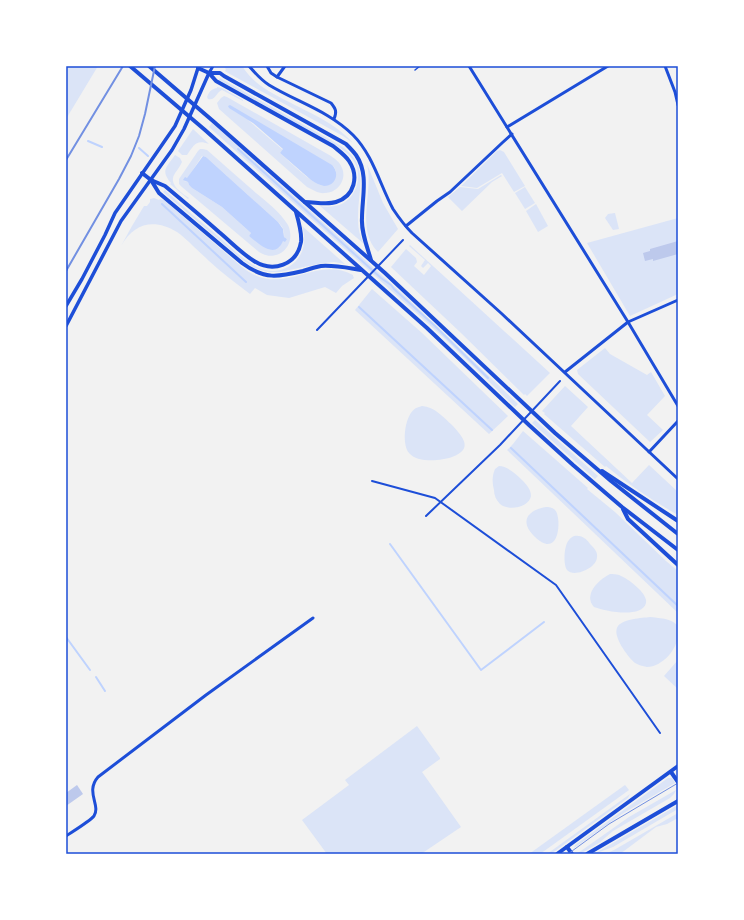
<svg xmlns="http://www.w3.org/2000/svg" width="744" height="920" viewBox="0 0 744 920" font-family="Literata,serif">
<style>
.green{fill:#dbe4f7;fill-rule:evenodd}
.water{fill:#bfd3fe}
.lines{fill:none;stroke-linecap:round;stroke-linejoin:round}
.stream{stroke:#bfd3fe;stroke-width:2}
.building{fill:#bdc9ec}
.service{stroke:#1d4ed8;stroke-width:1.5}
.pedestrian{stroke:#1d4ed8;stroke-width:2}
.minor{stroke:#1d4ed8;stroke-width:3}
.tertiary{stroke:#1d4ed8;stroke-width:3.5}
.secondary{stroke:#1d4ed8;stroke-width:4}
.tram{stroke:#7290e2;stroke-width:1}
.rail{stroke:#7290e2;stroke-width:2}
.neatline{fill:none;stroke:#1d4ed8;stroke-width:1.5}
</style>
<rect width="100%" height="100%" fill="#f2f2f2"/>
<g class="green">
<path d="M 66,66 L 98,66 L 66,119 Z"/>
<path d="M 223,66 L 242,66 C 253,83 268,91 285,100 C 312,114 343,126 360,152 L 353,143 L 343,136 L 228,73 L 225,71 L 226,69 Z"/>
<path d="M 220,78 L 338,144 C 372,165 357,189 358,220 C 358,229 360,236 364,244 L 320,206 C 326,207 332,207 339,205 C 355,199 363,179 355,163 C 350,154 341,148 332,143 L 219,80 Z"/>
<path d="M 217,87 L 222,88 L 243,100 L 243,101 L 222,90 C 216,92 216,101 208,99 L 207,97 C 209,92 211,89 217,88 Z"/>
<path d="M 224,96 L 227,97 L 331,156 C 335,159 340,162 342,168 C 347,179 338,193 325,193 C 319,194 313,190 307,187 L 219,109 L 217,103 L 221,98 ZM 248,120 L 334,167 L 336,171 L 330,184 C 326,186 322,186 318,184 C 308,180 289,161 280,153 L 283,150 Z"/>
<path d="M 212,123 L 404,295 L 518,404 L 515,407 L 444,338 L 209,127 Z"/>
<path d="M 193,129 L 209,144 C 196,139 194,145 187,155 L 182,155 L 178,151 Z"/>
<path d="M 200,149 L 203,149 L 207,150 C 223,164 239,178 256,193 C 267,202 280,212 288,225 C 293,236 290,249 279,254 C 272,257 265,256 259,252 L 182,187 L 179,184 L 179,179 L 198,151 ZM 202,156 L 203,156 L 206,157 L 278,222 C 282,226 285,230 284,237 L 287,239 L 283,240 L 279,248 L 249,236 L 251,233 L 222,207 L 192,188 L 189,185 L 188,182 L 184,181 L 187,179 Z"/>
<path d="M 500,150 L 504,152 L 525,186 L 514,192 L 502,173 L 477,188 L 461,186 L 497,151 Z"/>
<path d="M 175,155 L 180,158 L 182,162 C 180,167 176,171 174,175 C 169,185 182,193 189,198 L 188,199 L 170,184 L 171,183 C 160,170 167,167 175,155 Z"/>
<path d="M 367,164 L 383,203 L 398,229 L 378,252 C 355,229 374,192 367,164 Z"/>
<path d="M 501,175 L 502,176 L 492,182 L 462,211 L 448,197 L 460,187 L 478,189 Z"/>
<path d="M 525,187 L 535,203 L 525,209 L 515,193 Z"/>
<path d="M 165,190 C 182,206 200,221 218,236 C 232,248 247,265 265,270 C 276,273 288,269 296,261 C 305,251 306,238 302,226 L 345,264 L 334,262 L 323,263 L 280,272 L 269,272 L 261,270 L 253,267 L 240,258 L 163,192 Z"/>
<path d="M 154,198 L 159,200 L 160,199 L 164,200 L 242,267 C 283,300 314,254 353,275 L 353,276 L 354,278 L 342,286 L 336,293 L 325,287 L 289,298 L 267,295 L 255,288 L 250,294 C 236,283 222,273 209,261 C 203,255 196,249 189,242 C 185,239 182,235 177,232 C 154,218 134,223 121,246 L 132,226 L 144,206 L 147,206 L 150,202 L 150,199 Z"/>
<path d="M 536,204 L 548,226 L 538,232 L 526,211 Z"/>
<path d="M 615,213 L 619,229 L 613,230 L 605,218 L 608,214 Z"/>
<path d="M 678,218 L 678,294 L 630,316 L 587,243 Z"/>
<path d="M 410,245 L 550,373 L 527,396 L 525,394 L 524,395 L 461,333 L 391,267 L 406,249 L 416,258 L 417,262 L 414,266 L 424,275 L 431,266 L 428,263 L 423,268 L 421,266 L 425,260 L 409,246 Z"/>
<path d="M 372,289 L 422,333 L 508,416 L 489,434 L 355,310 Z"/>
<path d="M 605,348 L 610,354 L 647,375 L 651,372 L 665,396 L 647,415 L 663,430 L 650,442 L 578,374 L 577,370 Z"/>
<path d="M 565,386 L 588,407 L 571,426 L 632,483 L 649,465 L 678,492 L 678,515 C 653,501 629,485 606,466 L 605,467 L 544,414 L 545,413 L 542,411 Z"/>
<path d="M 422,406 C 435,407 443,417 452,425 C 463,437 474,449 452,457 C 441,461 417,463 409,453 C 401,443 405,414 416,408 C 418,407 420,407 422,406 Z"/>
<path d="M 535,420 L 598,476 L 595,479 L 532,423 Z"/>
<path d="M 523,431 L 588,488 L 587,489 L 615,512 L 666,561 L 678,571 L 678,613 L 507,450 L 513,444 Z"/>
<path d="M 499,466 C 507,466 516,474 522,480 C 526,484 531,489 531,496 C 529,508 508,511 500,504 C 496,500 494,495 494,490 C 492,483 492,476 495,469 Z"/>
<path d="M 546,507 C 549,507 552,507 555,510 C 562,517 560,562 534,536 C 519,521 528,510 546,507 Z"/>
<path d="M 574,536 C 581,535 586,538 590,544 C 594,548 598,552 597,557 C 597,568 574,578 567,570 C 563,564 564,545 569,540 C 570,538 572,537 574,536 Z"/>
<path d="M 610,574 C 613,574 616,574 619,575 C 627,578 648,593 646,603 C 642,619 604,611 594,607 C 583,595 598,580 610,574 Z"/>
<path d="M 650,617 C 658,618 671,618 677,625 C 679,628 678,630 678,634 C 678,649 662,667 647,667 C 643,666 638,665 635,663 C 628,657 611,635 618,626 C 623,619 642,618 650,617 Z"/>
<path d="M 678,660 L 678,689 L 664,676 Z"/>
<path d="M 417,726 L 440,758 L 440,759 L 422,772 L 461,827 L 421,854 L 327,854 L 302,820 L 349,785 L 345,780 Z"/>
<path d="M 668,778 L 672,778 L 675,783 L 622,814 L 574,848 L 575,845 Z"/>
<path d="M 625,785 L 629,790 L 540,854 L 529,854 Z"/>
<path d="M 676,790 L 674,794 L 670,798 L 613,831 L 599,843 L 580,854 L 578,853 L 629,817 Z"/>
<path d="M 630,794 L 628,798 L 551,854 L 547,854 Z"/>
<path d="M 678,805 L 678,809 L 671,813 L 613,847 L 594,854 Z"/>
<path d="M 678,813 L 678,818 L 667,824 L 656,827 L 620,854 L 605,854 L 614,850 Z"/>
</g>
<g class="water">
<path d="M 230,105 L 332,165 C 340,173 336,186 324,186 C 319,185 315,183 311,180 L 280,153 L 283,149 L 253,123 L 229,108 L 228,106 Z"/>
<path d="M 203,156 L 206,157 L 278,222 L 283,229 L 284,237 L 287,239 L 285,242 L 283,241 C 275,260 259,244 249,236 L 251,233 L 222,207 L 192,188 L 189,185 L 188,182 L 183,180 L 185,177 L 187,178 Z"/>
</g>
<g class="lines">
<g class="stream">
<path d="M 88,141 L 102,147"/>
<path d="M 139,148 L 148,156"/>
<path d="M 238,149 L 381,278 L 391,285 L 394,289 L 435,326 L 488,378"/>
<path d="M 162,204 L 246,282"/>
<path d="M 359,307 L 492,430"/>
<path d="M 511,448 L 678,606"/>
<path d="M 390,544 L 481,670 L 544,622"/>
<path d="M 66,637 L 90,670"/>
<path d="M 96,677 L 105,691"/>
</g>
</g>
<g class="building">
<path d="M 678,241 L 678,254 L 653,261 L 653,259 L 645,261 L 643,253 L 650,251 L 650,249 Z"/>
<path d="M 77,785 L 83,794 L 66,806 L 66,793 Z"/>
</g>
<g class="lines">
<path class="service" d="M 415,70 L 420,66"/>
<g class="pedestrian">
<path d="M 317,330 L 361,284 L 403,240"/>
<path d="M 372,481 L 435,498 L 556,585 L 660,733"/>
<path d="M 426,516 L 500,445 L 560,381"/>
</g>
<g class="minor">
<path d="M 249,66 C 255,73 261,80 269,85 C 297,102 329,111 353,135 C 373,155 380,185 393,209 C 399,218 405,226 412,233 L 501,313 L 678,479"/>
<path d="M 267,66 L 271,73 L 277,77 L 331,103 C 336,109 337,112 334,119"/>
<path d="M 469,66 L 628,322 L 678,406"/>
<path d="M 665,66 L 675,92 L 678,105"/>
<path d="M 209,73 L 213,66"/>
<path d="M 277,77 L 285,66"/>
<path d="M 507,127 L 608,66"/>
<path d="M 406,226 L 437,201 L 450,192 L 502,143 L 512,134"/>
<path d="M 565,372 L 628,322 L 678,300"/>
<path d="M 649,452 L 678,421"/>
<path d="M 66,836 C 72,832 90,821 94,816 C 101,805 85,792 98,777 L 206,695 L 313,618"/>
</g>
<g class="tertiary">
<path d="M 66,306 L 82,279 L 105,235 L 115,213 L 175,126 L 191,90 L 198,68"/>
<path d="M 66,326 L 121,221 L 172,150 L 184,129 L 209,73"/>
</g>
<g class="secondary">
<path d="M 130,66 L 205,130 L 427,328 L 529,425 L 573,465 L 622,507 L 678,550"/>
<path d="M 149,66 L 213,121 L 385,273 L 555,433 L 611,481 L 678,534"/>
<path d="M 198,68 L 209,73 L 220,73 L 224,76 L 346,144 C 349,147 353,151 356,155 C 369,174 362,197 362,218 C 361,232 367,246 371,260"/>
<path d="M 209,73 L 216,81 L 333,146 C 339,151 345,155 349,161 C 359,176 355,196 336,202 C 327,205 315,202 305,202"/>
<path d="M 142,173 L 151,180 L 165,186 C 183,201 201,216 219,232 C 230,241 241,253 254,261 C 273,273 297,265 301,242 C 302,235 298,219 296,212"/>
<path d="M 151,180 L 159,193 L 242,263 C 265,280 278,277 303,271 C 309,269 315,267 321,266 C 335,265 348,268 361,270"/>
<path d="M 602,471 L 678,521"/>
<path d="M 623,509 L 628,519 L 678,565"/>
<path d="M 671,772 L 678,782"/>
<path d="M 567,847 L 572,854"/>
<path d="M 557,854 L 678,766"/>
<path d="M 587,854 L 678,801"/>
</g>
<path class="tram" d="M 568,854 L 609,824 L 678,783"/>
<g class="rail">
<path d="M 66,160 L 123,66"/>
<path d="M 66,271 L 119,179 L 131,156 L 139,136 L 145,114 L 155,66"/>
</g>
</g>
<rect width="744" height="920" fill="none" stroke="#ffffff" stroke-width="134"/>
<rect x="67" y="67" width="610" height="786" class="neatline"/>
</svg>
